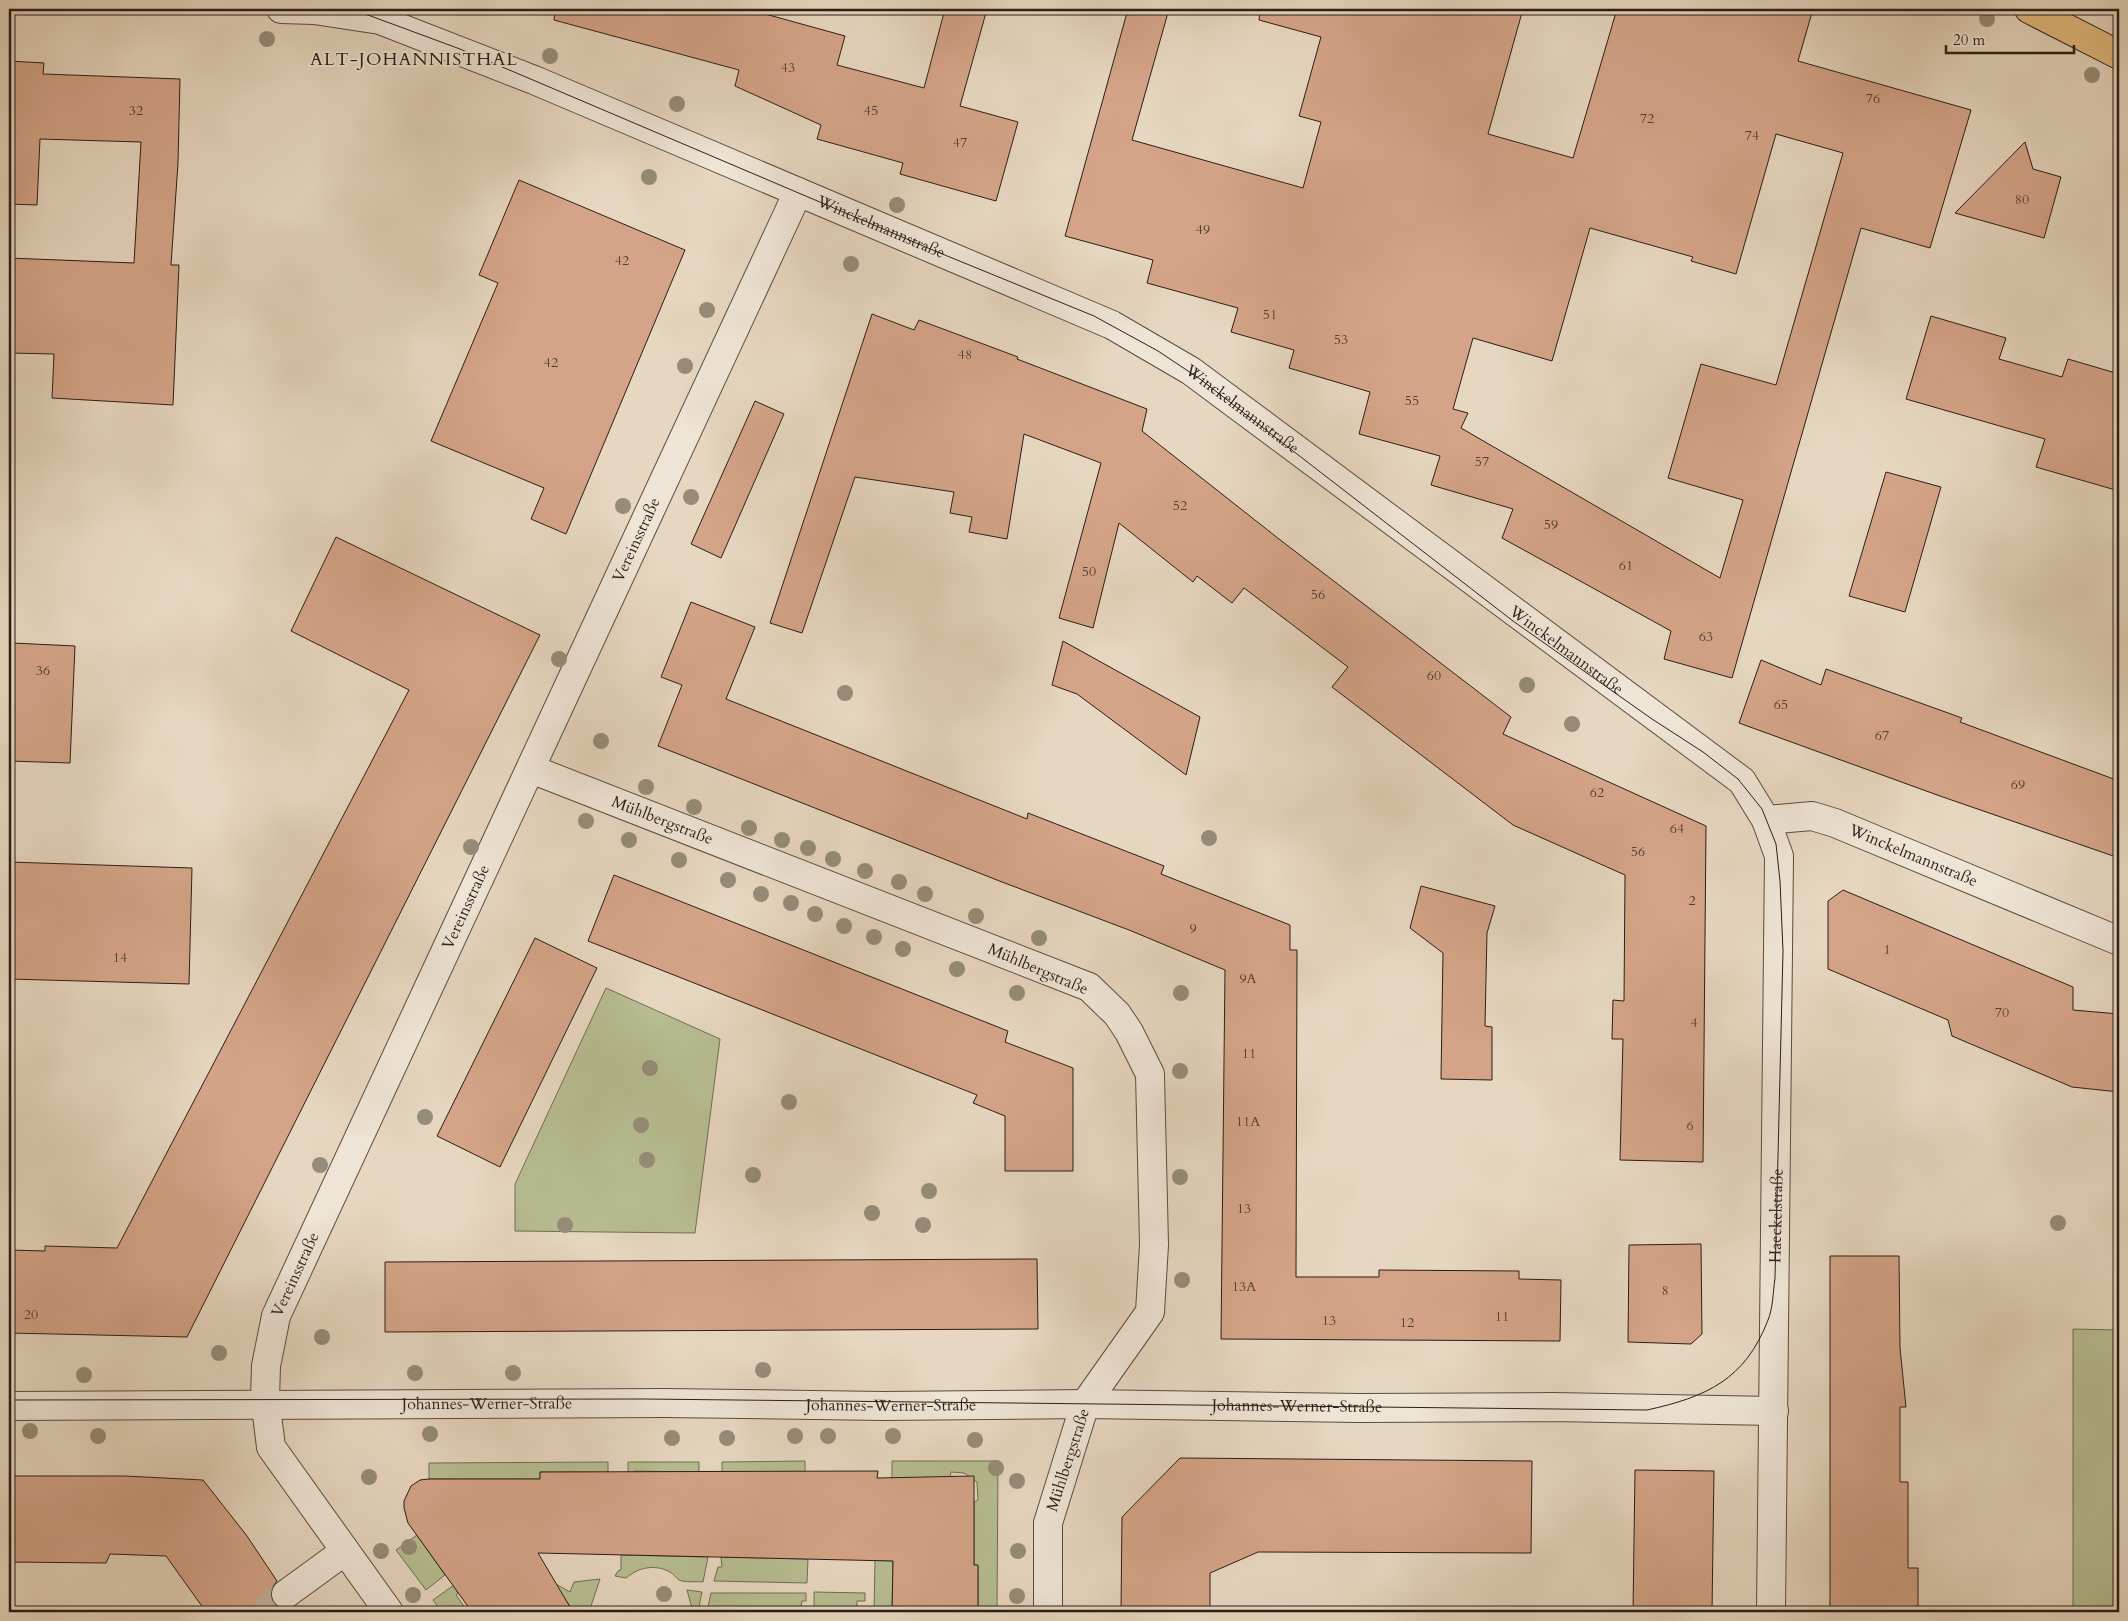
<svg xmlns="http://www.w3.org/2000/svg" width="2128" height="1621" viewBox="0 0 2128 1621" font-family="Cardo,serif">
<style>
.green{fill:#b7be92;stroke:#706e55}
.building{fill:#d5a488;stroke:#2a1e18;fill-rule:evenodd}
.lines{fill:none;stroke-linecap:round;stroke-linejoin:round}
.minor-tunnel{stroke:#c1b29e;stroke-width:28;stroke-dasharray:28 14;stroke-linecap:butt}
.minor-casing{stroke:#594c42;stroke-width:30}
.major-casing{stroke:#2a1e18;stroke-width:30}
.minor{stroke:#efe5d6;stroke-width:28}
.major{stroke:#e4bc80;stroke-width:28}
.tram{stroke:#2a1e18;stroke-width:1}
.tree{fill:#968c78}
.labels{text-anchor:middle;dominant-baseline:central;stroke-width:4;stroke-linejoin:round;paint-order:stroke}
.number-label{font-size:14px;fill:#554034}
.street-label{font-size:16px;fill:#2a1e18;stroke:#efe5d6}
.neighbourhood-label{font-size:18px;letter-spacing:1px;fill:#2a1e18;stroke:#efe5d6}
</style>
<rect width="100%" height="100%" fill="#e7d7c0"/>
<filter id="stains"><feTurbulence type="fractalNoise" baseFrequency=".004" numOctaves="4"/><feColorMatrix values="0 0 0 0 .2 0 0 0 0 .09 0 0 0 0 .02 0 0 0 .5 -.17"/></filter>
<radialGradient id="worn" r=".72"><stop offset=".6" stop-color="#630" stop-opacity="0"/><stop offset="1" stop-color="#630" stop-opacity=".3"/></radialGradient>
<g class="green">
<path d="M 606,988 L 720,1039 L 695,1233 L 515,1231 L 515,1184 Z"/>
<path d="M 2073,1329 L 2119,1330 L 2119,1612 L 2073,1612 Z"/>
<path d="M 805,1461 L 805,1478 L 722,1478 L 722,1462 Z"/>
<path d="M 892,1461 L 998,1461 L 997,1612 L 978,1612 L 978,1566 L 974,1565 L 974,1502 L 978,1500 L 977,1482 L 964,1473 L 951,1472 L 950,1477 L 892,1478 Z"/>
<path d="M 608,1462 L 608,1479 L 593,1472 L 540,1472 L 540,1479 L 429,1479 L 429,1463 Z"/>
<path d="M 628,1462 L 699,1462 L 699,1478 L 689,1472 L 635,1471 L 628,1478 Z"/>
<path d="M 417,1535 L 445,1575 L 426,1590 L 396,1550 Z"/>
<path d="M 621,1555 L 708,1557 L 703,1582 C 697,1581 685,1583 679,1580 C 676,1578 674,1574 670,1572 C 655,1564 639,1567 626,1578 L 615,1576 L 618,1571 L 621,1570 Z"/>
<path d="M 721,1557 L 808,1559 L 807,1583 L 714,1581 L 718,1567 L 722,1567 Z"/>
<path d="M 875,1560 L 893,1561 L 892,1612 L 874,1612 Z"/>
<path d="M 543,1577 L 570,1592 L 574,1582 L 600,1579 L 589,1612 L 573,1612 L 566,1600 L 557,1599 Z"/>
<path d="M 454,1585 L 458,1593 L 456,1595 L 468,1612 L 442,1612 L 433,1600 Z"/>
<path d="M 687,1590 L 702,1592 L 698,1612 L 692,1612 L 692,1608 Z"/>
<path d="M 814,1592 L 865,1593 L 865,1601 L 857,1601 L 857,1612 L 814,1612 Z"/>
<path d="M 711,1593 L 806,1593 L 806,1601 L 802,1601 L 800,1612 L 707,1612 Z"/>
</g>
<g class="building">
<path d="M 555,9 L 747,9 L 845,36 L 837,65 L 924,88 L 945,9 L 987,9 L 960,106 L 1018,122 L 996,201 L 900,174 L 903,163 L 817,139 L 821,125 L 735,86 L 739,70 L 554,20 Z"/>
<path d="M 1128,9 L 1169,9 L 1132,140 L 1303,188 L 1321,122 L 1299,116 L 1321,37 L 1259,20 L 1260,9 L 1523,9 L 1488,134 L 1573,158 L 1617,9 L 1813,9 L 1798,61 L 1971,110 L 1930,248 L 1861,228 L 1732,678 L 1664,659 L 1671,631 L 1502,538 L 1513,509 L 1431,485 L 1440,456 L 1359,434 L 1370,392 L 1289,368 L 1294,350 L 1231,332 L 1238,308 L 1147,283 L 1153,260 L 1065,236 ZM 1776,134 L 1843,153 L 1776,385 L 1701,364 L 1668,478 L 1743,500 L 1720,578 L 1461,428 L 1468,413 L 1453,409 L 1473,338 L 1552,361 L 1590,228 L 1693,257 L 1691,261 L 1736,274 Z"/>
<path d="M 9,61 L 44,63 L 43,74 L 180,79 L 178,163 L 171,265 L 179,265 L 173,405 L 52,398 L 54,354 L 9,353 L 9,258 L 134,263 L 141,142 L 40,139 L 37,205 L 9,204 Z"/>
<path d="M 2025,142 L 2033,169 L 2061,177 L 2044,238 L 1955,213 Z"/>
<path d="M 519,180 L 685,250 L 566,534 L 531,519 L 544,488 L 431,441 L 498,283 L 479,275 Z"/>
<path d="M 872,314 L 914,330 L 919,320 L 1018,357 L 1017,359 L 1147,409 L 1142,431 L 1279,539 L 1511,717 L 1503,734 L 1706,826 L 1703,1162 L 1620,1160 L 1623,1039 L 1612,1039 L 1613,1000 L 1624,1001 L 1625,875 L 1513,825 L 1332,687 L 1348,667 L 1244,588 L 1232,603 L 1197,576 L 1193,582 L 1119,523 L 1093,628 L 1059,618 L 1101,463 L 1024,434 L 1007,539 L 969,532 L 972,517 L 950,513 L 954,492 L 855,477 L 802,633 L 770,623 Z"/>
<path d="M 1931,316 L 2006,338 L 1999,359 L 2062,377 L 2068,359 L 2119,374 L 2119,491 L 2036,467 L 2045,439 L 1906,399 Z"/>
<path d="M 755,401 L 784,414 L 721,558 L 691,544 Z"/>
<path d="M 1886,472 L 1941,487 L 1905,612 L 1849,596 Z"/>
<path d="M 336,537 L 540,635 L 187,1337 L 9,1333 L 9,1250 L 45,1251 L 45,1246 L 117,1248 L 409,690 L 291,631 Z"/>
<path d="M 691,602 L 755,627 L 726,699 L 1027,819 L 1028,813 L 1164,866 L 1161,874 L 1290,925 L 1290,950 L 1297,950 L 1296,1277 L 1379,1277 L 1379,1270 L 1519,1271 L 1519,1279 L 1561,1280 L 1560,1341 L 1221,1339 L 1225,970 L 1129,930 L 1002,882 L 658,746 L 682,685 L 661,677 Z"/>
<path d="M 1063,641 L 1200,717 L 1186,775 L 1077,694 L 1052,685 Z"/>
<path d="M 12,643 L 75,646 L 70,763 L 9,761 Z"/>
<path d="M 1761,660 L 1821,685 L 1826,669 L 1962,718 L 1960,722 L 2119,781 L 2119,858 L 1940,796 L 1739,723 Z"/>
<path d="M 9,862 L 192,868 L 189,984 L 9,979 Z"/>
<path d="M 614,875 L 1008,1031 L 1005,1042 L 1073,1068 L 1073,1171 L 1005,1171 L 1005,1116 L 973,1103 L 977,1095 L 588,941 Z"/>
<path d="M 1421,886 L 1495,906 L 1487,933 L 1485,1026 L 1492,1027 L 1492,1080 L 1441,1079 L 1443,953 L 1410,928 Z"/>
<path d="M 1843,890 L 2073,987 L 2073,1010 L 2119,1014 L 2119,1092 L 2072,1087 L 1952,1036 L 1948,1020 L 1828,969 L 1828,901 Z"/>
<path d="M 535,938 L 597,968 L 500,1167 L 437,1136 Z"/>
<path d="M 1701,1244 L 1702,1334 L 1691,1344 L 1628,1342 L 1629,1245 Z"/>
<path d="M 1830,1256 L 1899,1256 L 1900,1348 L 1906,1407 L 1900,1407 L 1900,1482 L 1908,1482 L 1908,1568 L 1918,1568 L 1918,1612 L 1830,1612 Z"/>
<path d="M 1037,1259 L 1038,1329 L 385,1332 L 385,1262 Z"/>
<path d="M 1180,1458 L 1532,1461 L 1531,1553 L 1258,1552 L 1210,1573 L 1210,1612 L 1121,1612 L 1122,1517 Z"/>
<path d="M 1635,1470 L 1714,1471 L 1712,1612 L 1633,1612 Z"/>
<path d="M 878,1471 L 877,1478 L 974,1476 L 974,1565 L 978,1565 L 978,1612 L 892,1612 L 893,1561 L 538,1553 L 573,1612 L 472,1612 L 408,1523 L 404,1508 L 404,1501 L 411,1486 L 420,1480 L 429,1479 L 540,1479 L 540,1472 Z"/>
<path d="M 9,1476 L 125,1476 L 203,1480 L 247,1536 L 277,1581 L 272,1588 L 271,1596 L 273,1603 L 280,1608 L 288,1609 L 295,1607 L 299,1612 L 206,1612 L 166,1556 L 110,1554 L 106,1563 L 9,1562 Z"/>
</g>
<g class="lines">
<path class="minor-tunnel" d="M 262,1612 L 286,1594"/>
<defs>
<g id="minor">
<path id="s1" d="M 281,9 L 314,10 L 380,20 L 534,80 L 1112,325 L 1191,371 L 1742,781 L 1766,820 L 1779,856 L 1771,1612"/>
<path id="s2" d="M 531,769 L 1089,987 L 1117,1014 L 1129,1032 L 1150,1074 L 1154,1245 L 1150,1312 L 1085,1404 L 1048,1523 L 1048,1612"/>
<path id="s3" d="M 1766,820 L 1812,816 L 1835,823 L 2119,941"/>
<path id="s4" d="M 9,1406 L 664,1403 L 883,1406 L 1085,1404 L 1359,1408 L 1553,1407 L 1774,1411"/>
<path d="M 286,1594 L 345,1551"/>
<path id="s5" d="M 389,1612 L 271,1447 L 265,1399 L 266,1366 L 276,1316 L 798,192"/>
</g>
<path id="major" d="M 2029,9 L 2119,55"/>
</defs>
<use href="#minor" class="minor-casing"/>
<use href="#major" class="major-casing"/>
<use href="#minor" class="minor"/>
<use href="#major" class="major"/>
<path class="tram" id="s6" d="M 9,1400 L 645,1399 L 1647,1410 C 1706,1397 1745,1380 1768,1320 C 1773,1308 1773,1292 1775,1278 L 1783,951 L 1780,881 L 1776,844 L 1762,809 L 1738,779 L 1703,752 L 1652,719 L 1513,621 L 1200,379 L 1158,351 L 1094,316 L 935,251 L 460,49 L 368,15 L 336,9"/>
</g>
<g class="tree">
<circle cx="1987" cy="19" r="8"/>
<circle cx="267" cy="39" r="8"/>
<circle cx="550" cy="56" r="8"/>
<circle cx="2092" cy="75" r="8"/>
<circle cx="677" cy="104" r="8"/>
<circle cx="649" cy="177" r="8"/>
<circle cx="897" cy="205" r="8"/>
<circle cx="851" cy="264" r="8"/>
<circle cx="707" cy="310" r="8"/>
<circle cx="685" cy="366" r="8"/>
<circle cx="691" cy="497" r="8"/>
<circle cx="623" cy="506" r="8"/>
<circle cx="559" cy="659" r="8"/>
<circle cx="1527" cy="685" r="8"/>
<circle cx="845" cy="693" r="8"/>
<circle cx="1572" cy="724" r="8"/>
<circle cx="601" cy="741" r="8"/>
<circle cx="646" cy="787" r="8"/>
<circle cx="694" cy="807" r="8"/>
<circle cx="586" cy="821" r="8"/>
<circle cx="749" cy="828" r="8"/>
<circle cx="1209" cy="838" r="8"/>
<circle cx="629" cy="840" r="8"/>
<circle cx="782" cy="840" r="8"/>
<circle cx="471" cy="847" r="8"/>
<circle cx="808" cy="848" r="8"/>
<circle cx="833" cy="859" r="8"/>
<circle cx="679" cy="860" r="8"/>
<circle cx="865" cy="871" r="8"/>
<circle cx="728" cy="880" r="8"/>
<circle cx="899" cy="882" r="8"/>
<circle cx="761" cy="894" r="8"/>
<circle cx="925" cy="894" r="8"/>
<circle cx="791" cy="903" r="8"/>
<circle cx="815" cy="914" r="8"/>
<circle cx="976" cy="916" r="8"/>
<circle cx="844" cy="926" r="8"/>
<circle cx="874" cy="937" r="8"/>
<circle cx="1039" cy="938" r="8"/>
<circle cx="903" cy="949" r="8"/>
<circle cx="957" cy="969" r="8"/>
<circle cx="1017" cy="993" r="8"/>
<circle cx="1181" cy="993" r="8"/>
<circle cx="650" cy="1068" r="8"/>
<circle cx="1180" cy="1071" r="8"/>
<circle cx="789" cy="1102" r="8"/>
<circle cx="425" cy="1117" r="8"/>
<circle cx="641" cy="1125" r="8"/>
<circle cx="647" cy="1160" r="8"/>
<circle cx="320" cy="1165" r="8"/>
<circle cx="753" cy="1175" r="8"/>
<circle cx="1180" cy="1177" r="8"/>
<circle cx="929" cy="1191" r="8"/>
<circle cx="872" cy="1213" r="8"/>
<circle cx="2058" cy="1223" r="8"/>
<circle cx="565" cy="1225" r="8"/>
<circle cx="923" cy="1225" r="8"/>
<circle cx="1182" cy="1280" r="8"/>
<circle cx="322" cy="1337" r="8"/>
<circle cx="219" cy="1353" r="8"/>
<circle cx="763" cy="1370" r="8"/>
<circle cx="415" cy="1373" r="8"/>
<circle cx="513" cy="1373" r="8"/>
<circle cx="84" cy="1375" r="8"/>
<circle cx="30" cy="1431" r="8"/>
<circle cx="430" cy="1434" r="8"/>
<circle cx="98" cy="1436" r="8"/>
<circle cx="795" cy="1436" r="8"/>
<circle cx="828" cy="1436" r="8"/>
<circle cx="893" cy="1436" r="8"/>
<circle cx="672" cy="1438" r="8"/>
<circle cx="727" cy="1438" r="8"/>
<circle cx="975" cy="1440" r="8"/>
<circle cx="996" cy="1468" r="8"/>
<circle cx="369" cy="1477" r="8"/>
<circle cx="1017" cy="1481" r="8"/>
<circle cx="409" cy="1547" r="8"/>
<circle cx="381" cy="1551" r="8"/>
<circle cx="1018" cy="1551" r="8"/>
<circle cx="664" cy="1594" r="8"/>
<circle cx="413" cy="1595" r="8"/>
<circle cx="1017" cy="1596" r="8"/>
</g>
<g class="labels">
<g class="number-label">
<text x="788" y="67">43</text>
<text x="1873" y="98">76</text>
<text x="136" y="110">32</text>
<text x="871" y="110">45</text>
<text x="1647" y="118">72</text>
<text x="1752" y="135">74</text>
<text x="960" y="142">47</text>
<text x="2022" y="199">80</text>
<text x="1203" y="229">49</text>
<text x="622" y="260">42</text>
<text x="1270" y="314">51</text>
<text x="1341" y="339">53</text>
<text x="965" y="354">48</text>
<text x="551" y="362">42</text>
<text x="1412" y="400">55</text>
<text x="1482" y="461">57</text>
<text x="1180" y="505">52</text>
<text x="1551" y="524">59</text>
<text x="1626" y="565">61</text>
<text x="1089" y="571">50</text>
<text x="1318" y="594">56</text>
<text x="1706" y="636">63</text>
<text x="43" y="670">36</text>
<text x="1434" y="675">60</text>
<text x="1781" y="704">65</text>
<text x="1882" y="735">67</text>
<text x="2018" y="784">69</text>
<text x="1597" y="792">62</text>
<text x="1677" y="828">64</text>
<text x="1638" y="851">56</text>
<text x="1692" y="900">2</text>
<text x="1193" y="928">9</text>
<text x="1887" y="949">1</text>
<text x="120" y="957">14</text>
<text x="1248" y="978">9A</text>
<text x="2002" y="1012">70</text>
<text x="1694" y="1022">4</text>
<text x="1249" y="1053">11</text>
<text x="1248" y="1121">11A</text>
<text x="1690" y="1125">6</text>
<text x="1244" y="1208">13</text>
<text x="1244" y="1286">13A</text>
<text x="1665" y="1290">8</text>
<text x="31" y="1314">20</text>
<text x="1502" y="1316">11</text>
<text x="1329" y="1320">13</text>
<text x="1407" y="1322">12</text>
</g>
<g class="street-label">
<text stroke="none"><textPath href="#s1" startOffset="642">Winckelmannstraße</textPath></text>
<text stroke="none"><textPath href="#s1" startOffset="1048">Winckelmannstraße</textPath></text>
<text stroke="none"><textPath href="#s5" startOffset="1191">Vereinsstraße</textPath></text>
<text stroke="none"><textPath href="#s1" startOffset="1452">Winckelmannstraße</textPath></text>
<text stroke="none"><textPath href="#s2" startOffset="141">Mühlbergstraße</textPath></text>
<text stroke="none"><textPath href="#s3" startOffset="155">Winckelmannstraße</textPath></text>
<text stroke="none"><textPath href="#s5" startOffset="786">Vereinsstraße</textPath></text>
<text transform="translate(1038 969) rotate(23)">Mühlbergstraße</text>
<text stroke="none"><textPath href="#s6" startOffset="1902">Haeckelstraße</textPath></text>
<text stroke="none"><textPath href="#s5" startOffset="381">Vereinsstraße</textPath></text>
<text stroke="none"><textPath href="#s4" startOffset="478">Johannes-Werner-Straße</textPath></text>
<text stroke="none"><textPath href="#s4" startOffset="882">Johannes-Werner-Straße</textPath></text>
<text stroke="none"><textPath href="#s6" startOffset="1288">Johannes-Werner-Straße</textPath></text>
<text transform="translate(1068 1460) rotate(-72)">Mühlbergstraße</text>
</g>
<g class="neighbourhood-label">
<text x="414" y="59">ALT-JOHANNISTHAL</text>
</g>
</g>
<rect width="2128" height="1621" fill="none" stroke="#e7d7c0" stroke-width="30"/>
<rect x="10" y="10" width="2108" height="1601" fill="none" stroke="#2a1e18" stroke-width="2.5"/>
<rect x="15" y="15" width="2098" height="1591" fill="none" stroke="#2a1e18"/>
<path d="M1946 45v8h128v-8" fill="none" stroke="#2a1e18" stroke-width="2.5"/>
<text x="1953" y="45" font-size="15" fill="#2a1e18" stroke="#efe5d6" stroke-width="4" paint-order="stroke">20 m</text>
<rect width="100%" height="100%" filter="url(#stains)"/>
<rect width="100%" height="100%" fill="url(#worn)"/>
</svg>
